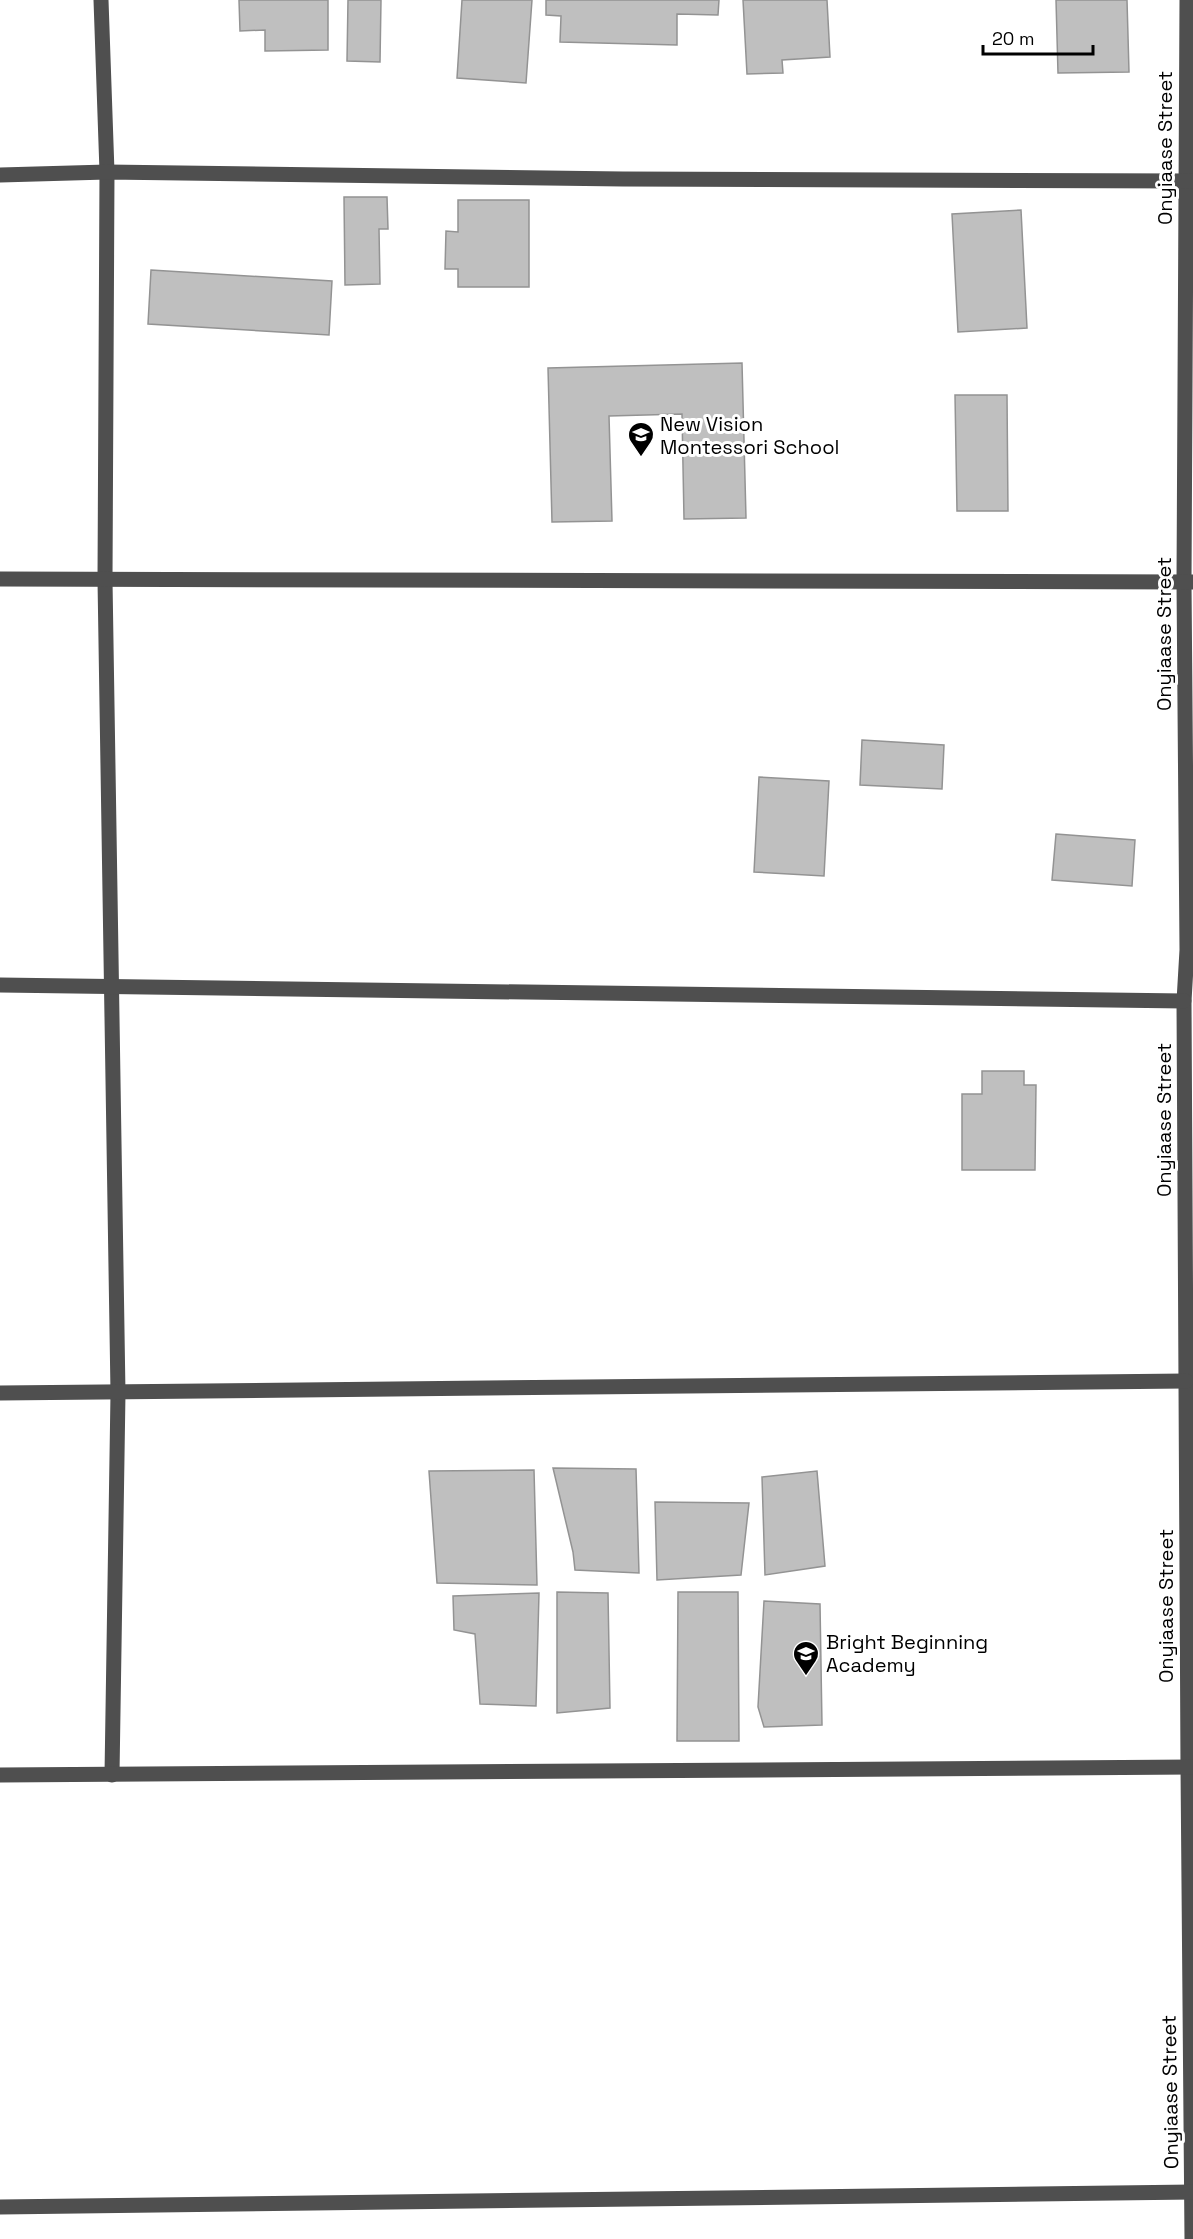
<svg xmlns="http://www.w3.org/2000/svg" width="1193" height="2239" viewBox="0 0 1193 2239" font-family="'Space Grotesk',sans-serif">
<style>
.building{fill:#bfbfbf;stroke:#939393;stroke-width:1.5}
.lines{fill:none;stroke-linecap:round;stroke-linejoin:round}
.minor{stroke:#4f4f4f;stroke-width:15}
.labels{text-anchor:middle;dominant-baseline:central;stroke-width:6;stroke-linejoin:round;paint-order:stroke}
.street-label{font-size:20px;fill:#000;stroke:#fff}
.poi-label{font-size:20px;fill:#000;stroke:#fff;text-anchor:start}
</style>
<rect width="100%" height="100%" fill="#fff"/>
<g class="building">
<path d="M 239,0 L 328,0 L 328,50 L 265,51 L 265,30 L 240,31 Z"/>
<path d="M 348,0 L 381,0 L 380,62 L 347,61 Z"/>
<path d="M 462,0 L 532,0 L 526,83 L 457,78 Z"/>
<path d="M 546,0 L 719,0 L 718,15 L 677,14 L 677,45 L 560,42 L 561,16 L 546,15 Z"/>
<path d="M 743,0 L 827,0 L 830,57 L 782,60 L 783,73 L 747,74 Z"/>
<path d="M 1056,0 L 1127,0 L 1129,72 L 1058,73 Z"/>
<path d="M 344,197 L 387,197 L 388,229 L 379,229 L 380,284 L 345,285 Z"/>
<path d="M 458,200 L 529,200 L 529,287 L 458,287 L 458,269 L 445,269 L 446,231 L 458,232 Z"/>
<path d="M 1021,210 L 1027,328 L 958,332 L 952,214 Z"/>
<path d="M 151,270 L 332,281 L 329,335 L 148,324 Z"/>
<path d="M 742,363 L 746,518 L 684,519 L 682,414 L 609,416 L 612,521 L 552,522 L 548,368 Z"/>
<path d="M 955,395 L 1007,395 L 1008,511 L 957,511 Z"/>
<path d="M 862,740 L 944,745 L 942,789 L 860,785 Z"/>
<path d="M 759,777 L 829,781 L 824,876 L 754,872 Z"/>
<path d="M 1056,834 L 1135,840 L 1132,886 L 1052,880 Z"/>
<path d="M 982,1071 L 1024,1071 L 1024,1085 L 1036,1085 L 1035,1170 L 962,1170 L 962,1094 L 982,1094 Z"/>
<path d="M 553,1468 L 636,1469 L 639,1573 L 575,1570 L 573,1552 Z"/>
<path d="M 534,1470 L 537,1585 L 437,1583 L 429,1471 Z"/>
<path d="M 817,1471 L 825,1566 L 765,1575 L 762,1477 Z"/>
<path d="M 655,1502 L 749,1503 L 741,1575 L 657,1580 Z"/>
<path d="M 557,1592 L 608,1593 L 610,1708 L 557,1713 Z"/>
<path d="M 678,1592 L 738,1592 L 739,1741 L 677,1741 Z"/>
<path d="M 539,1593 L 536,1706 L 480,1704 L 475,1634 L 454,1630 L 453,1596 Z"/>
<path d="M 764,1601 L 820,1604 L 822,1725 L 764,1727 L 758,1707 Z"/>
</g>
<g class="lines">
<g class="minor">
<path d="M 101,0 L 107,172 L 105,580 L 118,1393 L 112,1775"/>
<path d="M 1187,0 L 1184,582 L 1187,950 L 1184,1001 L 1188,1767 L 1192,2239"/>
<path d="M 0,175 L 107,172 L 623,179 L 1193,181"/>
<path d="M 0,579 L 1193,582"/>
<path d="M 0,985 L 1184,1001"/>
<path d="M 0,1393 L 1186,1381"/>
<path d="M 0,1775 L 1193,1767"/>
<path d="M 0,2207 L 1193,2192"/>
</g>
</g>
<defs>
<symbol id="school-pin" viewBox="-11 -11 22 30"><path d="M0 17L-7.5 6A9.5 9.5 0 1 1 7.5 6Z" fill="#000" stroke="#fff"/><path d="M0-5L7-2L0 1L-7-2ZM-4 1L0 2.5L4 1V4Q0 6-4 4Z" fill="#fff"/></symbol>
</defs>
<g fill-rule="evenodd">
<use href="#school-pin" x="626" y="420" width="30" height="40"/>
<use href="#school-pin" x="791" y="1639" width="30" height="40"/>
</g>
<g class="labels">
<g class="street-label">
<text transform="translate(1165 148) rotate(-90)">Onyiaase Street</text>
<text transform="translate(1164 634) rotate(-90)">Onyiaase Street</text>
<text transform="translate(1164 1120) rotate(-90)">Onyiaase Street</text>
<text transform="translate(1166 1606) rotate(-90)">Onyiaase Street</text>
<text transform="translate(1170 2092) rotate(-91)">Onyiaase Street</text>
</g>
<g class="poi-label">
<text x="660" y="424">New Vision<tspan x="660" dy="23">Montessori School</tspan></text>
<text x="826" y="1642">Bright Beginning<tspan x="826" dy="23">Academy</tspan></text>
</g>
</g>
<path d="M983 45v9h110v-9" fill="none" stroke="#000000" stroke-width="3"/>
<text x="992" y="45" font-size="18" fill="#000000" stroke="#ffffff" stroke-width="4.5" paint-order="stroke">20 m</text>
</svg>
